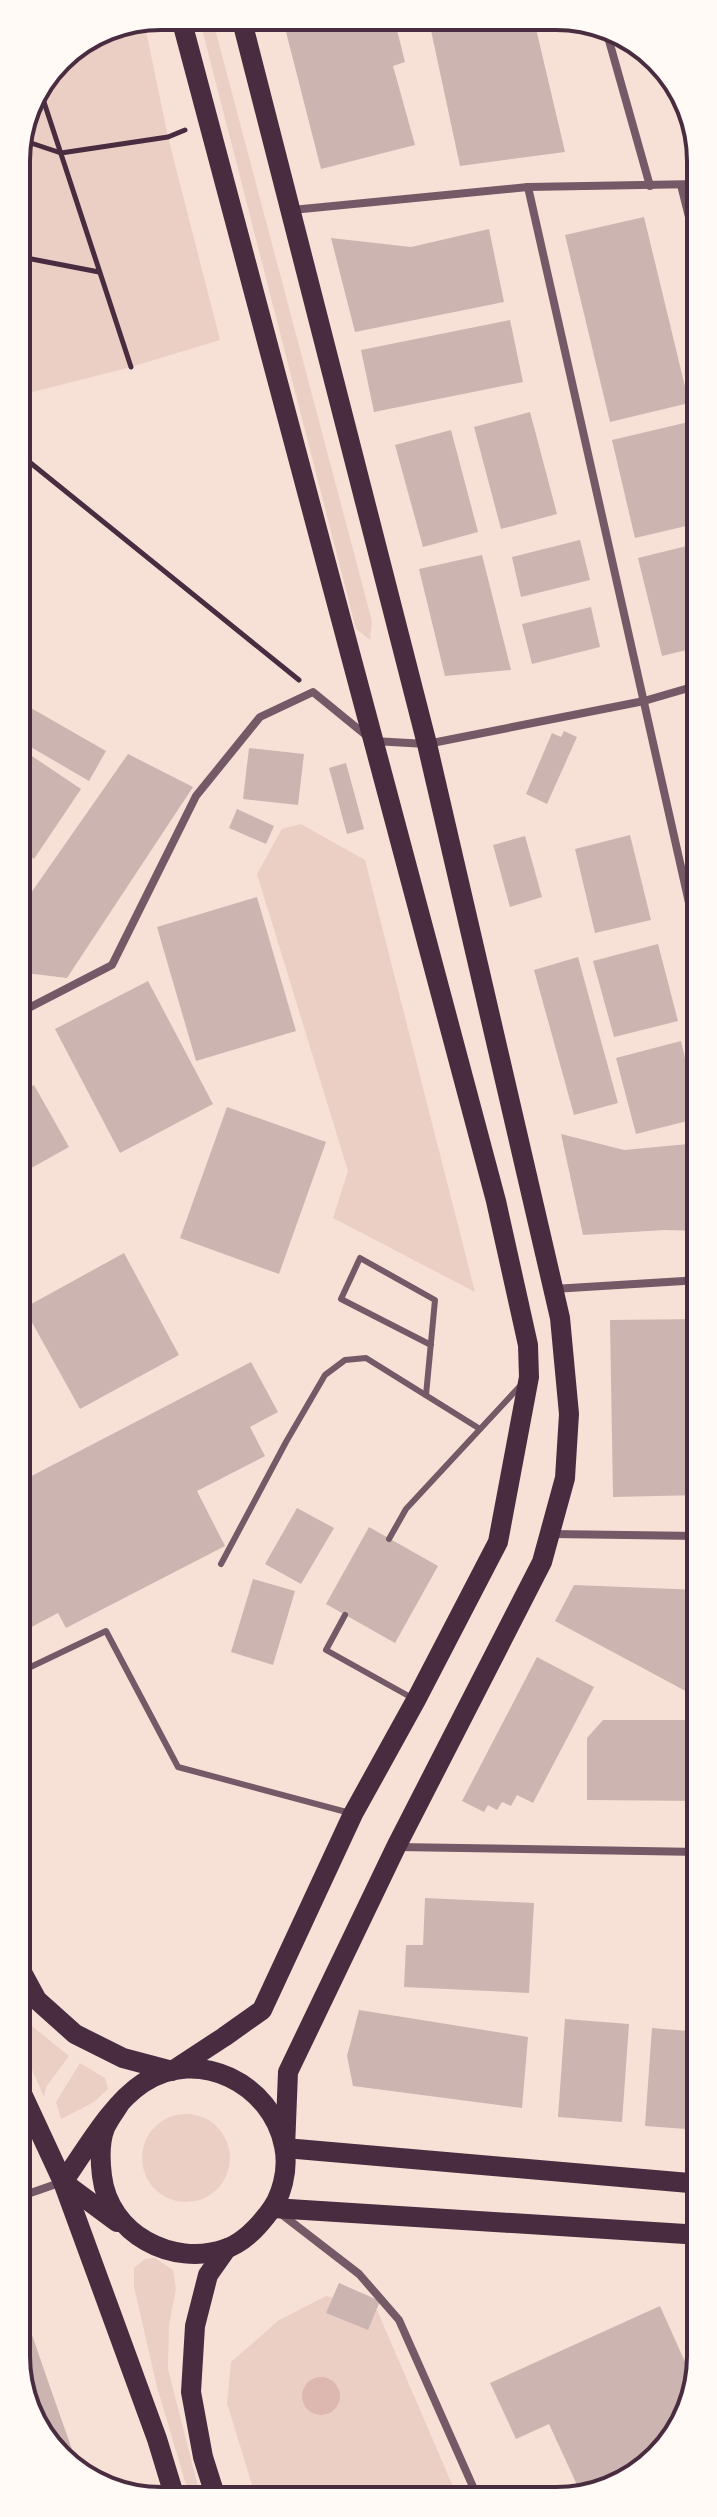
<svg xmlns="http://www.w3.org/2000/svg" width="717" height="2517" viewBox="0 0 717 2517" font-family="'Roboto Condensed',sans-serif">
<style>
.green{fill:#ebcfc5}
.water{fill:#dcb8b0}
.building{fill:#ccb4b1}
.lines{fill:none;stroke-linecap:round;stroke-linejoin:round}
.path{stroke:#4a2c40;stroke-width:5}
.service{stroke:#755966;stroke-width:6}
.minor{stroke:#755966;stroke-width:8}
.primary{stroke:#4a2c40;stroke-width:20}
.rim{fill:none;stroke:#4a2c40;stroke-width:4}
</style>
<rect width="100%" height="100%" fill="#f7e1d7"/>
<g class="green">
<path d="M 201,25 L 214,25 L 372,621 L 370,640 L 356,629 Z"/>
<path d="M 145,26 L 168,137 L 220,340 L 131,367 L 17,396 L 16,152 L 59,58 L 106,27 Z"/>
<path d="M 301,824 L 365,860 L 475,1292 L 333,1218 L 348,1171 L 257,874 L 282,829 Z"/>
<path d="M 18,2012 L 21,2017 L 69,2056 L 46,2087 L 44,2097 L 18,2038 Z"/>
<path d="M 80,2063 L 105,2078 L 108,2089 L 94,2102 L 61,2119 L 56,2102 Z"/>
<circle cx="186" cy="2158" r="44"/>
<path d="M 155,2258 L 173,2270 L 176,2289 L 169,2325 L 168,2369 L 201,2498 L 190,2498 L 157,2387 L 134,2287 L 134,2268 L 145,2259 Z"/>
<path d="M 326,2296 L 377,2310 L 458,2498 L 256,2498 L 227,2403 L 231,2362 L 279,2320 Z"/>
</g>
<circle class="water" cx="321" cy="2396" r="19"/>
<g class="building">
<path d="M 534,20 L 565,152 L 460,166 L 429,21 Z"/>
<path d="M 395,22 L 405,62 L 393,66 L 415,145 L 321,169 L 284,24 Z"/>
<path d="M 644,217 L 689,403 L 610,422 L 565,235 Z"/>
<path d="M 489,229 L 504,302 L 355,332 L 331,238 L 411,247 Z"/>
<path d="M 510,320 L 523,382 L 374,412 L 361,350 Z"/>
<path d="M 530,412 L 557,514 L 501,529 L 474,427 Z"/>
<path d="M 697,420 L 699,523 L 635,538 L 612,440 Z"/>
<path d="M 451,430 L 478,532 L 423,547 L 395,445 Z"/>
<path d="M 580,540 L 590,580 L 521,597 L 512,557 Z"/>
<path d="M 699,543 L 699,647 L 662,656 L 638,558 Z"/>
<path d="M 482,555 L 511,670 L 445,676 L 419,569 Z"/>
<path d="M 591,607 L 600,647 L 532,664 L 522,624 Z"/>
<path d="M 17,700 L 106,751 L 89,781 L 17,739 Z"/>
<path d="M 564,731 L 577,737 L 547,804 L 526,794 L 552,733 L 561,737 Z"/>
<path d="M 17,746 L 81,789 L 34,859 L 17,848 Z"/>
<path d="M 249,748 L 304,754 L 298,805 L 243,799 Z"/>
<path d="M 128,754 L 193,787 L 67,978 L 17,972 L 17,913 Z"/>
<path d="M 346,763 L 364,829 L 347,834 L 329,768 Z"/>
<path d="M 237,809 L 274,826 L 266,844 L 229,828 Z"/>
<path d="M 630,835 L 651,920 L 595,933 L 575,849 Z"/>
<path d="M 525,836 L 542,897 L 510,907 L 493,845 Z"/>
<path d="M 257,897 L 296,1031 L 196,1061 L 157,927 Z"/>
<path d="M 658,944 L 678,1021 L 614,1037 L 593,961 Z"/>
<path d="M 578,957 L 618,1103 L 574,1115 L 534,970 Z"/>
<path d="M 148,981 L 213,1104 L 120,1153 L 55,1029 Z"/>
<path d="M 681,1041 L 699,1118 L 636,1134 L 616,1058 Z"/>
<path d="M 34,1085 L 69,1147 L 17,1176 L 17,1095 Z"/>
<path d="M 227,1107 L 326,1142 L 279,1274 L 180,1238 Z"/>
<path d="M 561,1134 L 624,1150 L 699,1143 L 699,1231 L 664,1230 L 583,1235 Z"/>
<path d="M 124,1253 L 179,1355 L 80,1409 L 24,1308 Z"/>
<path d="M 700,1319 L 700,1495 L 613,1497 L 610,1320 Z"/>
<path d="M 251,1362 L 278,1412 L 250,1427 L 265,1456 L 197,1491 L 225,1546 L 66,1628 L 58,1613 L 18,1634 L 18,1483 Z"/>
<path d="M 297,1508 L 334,1528 L 301,1584 L 265,1564 Z"/>
<path d="M 369,1527 L 438,1566 L 395,1643 L 326,1604 Z"/>
<path d="M 253,1579 L 295,1591 L 273,1665 L 231,1652 Z"/>
<path d="M 574,1585 L 700,1590 L 700,1683 L 693,1695 L 555,1621 Z"/>
<path d="M 537,1657 L 594,1687 L 533,1803 L 517,1795 L 511,1806 L 502,1802 L 497,1810 L 488,1805 L 484,1812 L 462,1801 Z"/>
<path d="M 603,1720 L 700,1720 L 700,1801 L 587,1800 L 587,1738 Z"/>
<path d="M 425,1898 L 534,1903 L 529,1993 L 404,1987 L 406,1945 L 423,1945 Z"/>
<path d="M 359,2010 L 528,2037 L 522,2108 L 353,2086 L 347,2056 Z"/>
<path d="M 565,2019 L 629,2024 L 622,2122 L 558,2117 Z"/>
<path d="M 652,2028 L 700,2032 L 700,2130 L 645,2126 Z"/>
<path d="M 339,2283 L 380,2301 L 368,2330 L 326,2313 Z"/>
<path d="M 660,2306 L 694,2382 L 665,2452 L 583,2498 L 549,2424 L 516,2439 L 490,2383 Z"/>
<path d="M 30,2329 L 50,2387 L 79,2469 L 58,2458 L 19,2384 L 19,2332 Z"/>
</g>
<g class="lines">
<g class="path">
<path d="M 42,96 L 131,367"/>
<path d="M 22,140 L 61,153 L 168,137 L 185,130"/>
<path d="M 16,256 L 99,272"/>
<path d="M 17,452 L 299,680"/>
</g>
<g class="service">
<path d="M 426,1395 L 435,1300 L 360,1258 L 341,1299 L 431,1345"/>
<path d="M 389,1539 L 406,1509 L 521,1385"/>
<path d="M 221,1564 L 286,1442 L 325,1375 L 345,1360 L 366,1358 L 480,1429"/>
<path d="M 345,1615 L 326,1650 L 414,1699"/>
<path d="M 18,1673 L 106,1631 L 178,1767 L 350,1813"/>
</g>
<g class="minor">
<path d="M 606,30 L 650,186"/>
<path d="M 681,185 L 698,253"/>
<path d="M 528,187 L 699,947"/>
<path d="M 292,210 L 528,187 L 698,184"/>
<path d="M 17,1014 L 112,965 L 196,796 L 260,717 L 313,692 L 373,741 L 427,744 L 644,701 L 699,685"/>
<path d="M 553,1289 L 700,1280"/>
<path d="M 551,1534 L 700,1536"/>
<path d="M 397,1847 L 700,1852"/>
<path d="M 19,2197 L 62,2182"/>
<path d="M 280,2213 L 359,2274 L 399,2320 L 478,2498"/>
</g>
<g class="primary">
<path d="M 243,25 L 427,744 L 560,1318 L 569,1414 L 565,1478 L 542,1562 L 396,1847 L 288,2072 L 285,2148 L 701,2184"/>
<path d="M 18,1965 L 37,2000 L 75,2034 L 123,2058 L 172,2071 L 224,2037 L 262,2010 L 353,1814 L 416,1700 L 498,1542 L 529,1377 L 528,1345 L 496,1201 L 183,26"/>
<path d="M 18,2085 L 63,2182 L 157,2439 L 175,2498"/>
<path d="M 63,2182 C 85,2151 111,2104 143,2083 C 198,2046 272,2084 284,2146 C 289,2169 282,2198 267,2215 C 256,2229 243,2243 225,2249 C 172,2267 109,2234 102,2176 C 100,2160 99,2143 105,2128 C 109,2119 116,2110 121,2102"/>
<path d="M 63,2182 L 117,2222"/>
<path d="M 273,2208 L 701,2235"/>
<path d="M 216,2498 L 203,2457 L 191,2392 L 195,2326 L 208,2275 L 227,2248"/>
</g>
</g>
<path d="M0 0H717V2517H0ZM161 30H556A131 131 0 0 1 687 161V2356A131 131 0 0 1 556 2487H161A131 131 0 0 1 30 2356V161A131 131 0 0 1 161 30Z" fill="#fffaf5" fill-rule="evenodd"/>
<path class="rim" d="M161 30H556A131 131 0 0 1 687 161V2356A131 131 0 0 1 556 2487H161A131 131 0 0 1 30 2356V161A131 131 0 0 1 161 30Z"/>
</svg>
